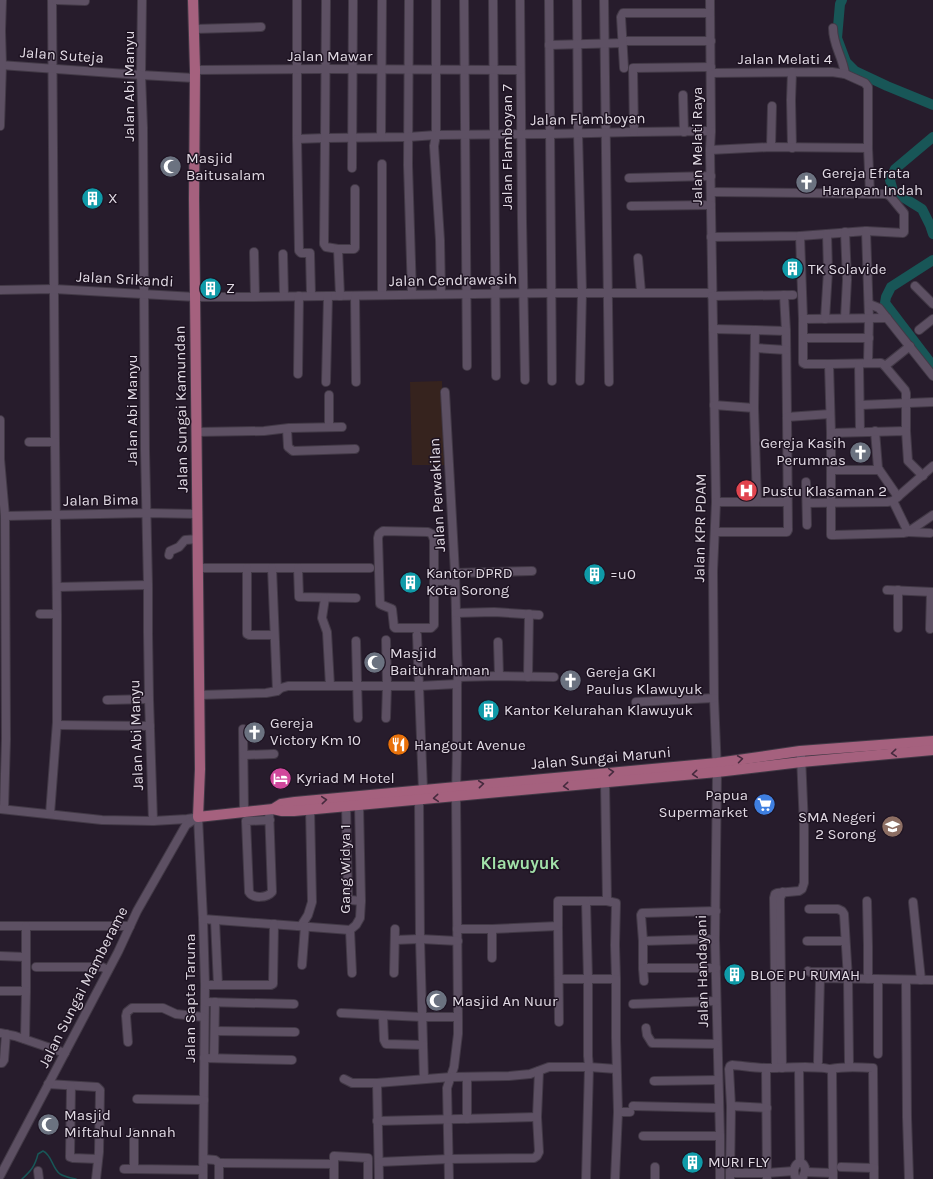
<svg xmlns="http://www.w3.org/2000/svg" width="933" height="1179" viewBox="0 0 933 1179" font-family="Karla,sans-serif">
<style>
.commercial{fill:#36231e}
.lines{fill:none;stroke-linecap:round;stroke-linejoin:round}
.stream{stroke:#185657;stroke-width:1.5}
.river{stroke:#185657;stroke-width:10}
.minor-casing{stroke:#423946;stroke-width:10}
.major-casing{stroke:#423946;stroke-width:12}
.minor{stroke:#5d5063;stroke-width:8}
.major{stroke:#a5617e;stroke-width:10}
.oneway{stroke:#462a3e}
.labels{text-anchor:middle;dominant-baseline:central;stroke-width:3;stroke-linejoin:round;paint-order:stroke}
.street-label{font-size:15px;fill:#e1dae4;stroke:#1e1322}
.poi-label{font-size:15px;fill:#e1dae4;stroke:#1e1322;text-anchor:start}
.quarter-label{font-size:17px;font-weight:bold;fill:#a2e1a9;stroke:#1e1322}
</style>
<rect width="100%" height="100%" fill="#271c2c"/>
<path class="commercial" d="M 442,381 L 444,465 L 412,465 L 410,382 Z"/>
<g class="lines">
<path class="stream" d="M 22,1179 C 31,1171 35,1166 38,1154 L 43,1151 C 52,1155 52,1168 60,1174 C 65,1177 71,1178 76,1179"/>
<g class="river">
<path d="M 842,0 L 840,4 L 837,38 L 846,62 L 855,71 L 887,86 L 933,105"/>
<path d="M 933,137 L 895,169 L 890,180 L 893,191 L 922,209 L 930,225 L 933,234"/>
<path d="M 933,260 L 891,287 L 886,297 L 885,303 L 933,366"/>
</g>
<defs>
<g id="minor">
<path d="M 52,0 L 55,442"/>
<path d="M 56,0 L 85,1"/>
<path d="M 142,0 L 141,75 L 143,128 L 145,450 L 148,585 L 148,633 L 149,699 L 153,821"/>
<path d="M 297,0 L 297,139 L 325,138 L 324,244 L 326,247 L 338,249"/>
<path d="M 409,0 L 408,165 L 412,294"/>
<path d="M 436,0 L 436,135 L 434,146 L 440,240 L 441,294"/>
<path d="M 464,0 L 467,366"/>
<path d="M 493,0 L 496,376"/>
<path d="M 520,0 L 522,220 L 525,380"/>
<path d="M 549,0 L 552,381"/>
<path d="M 577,0 L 578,133 L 582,292 L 580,381"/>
<path d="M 604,0 L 609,382"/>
<path d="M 710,0 L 711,131 L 710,150 L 716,502 L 713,571 L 714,698 L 717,772 L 715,939 L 720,1136 L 720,1179"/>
<path d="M 326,1 L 325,138 L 408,137 L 436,135 L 549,134 L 634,132 L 711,131"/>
<path d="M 833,28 C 833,46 843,57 845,74"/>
<path d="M 194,29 L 261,27"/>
<path d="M 622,41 L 711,41"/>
<path d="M 549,45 L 623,43"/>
<path d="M 0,65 L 141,75 L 194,78"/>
<path d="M 624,68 L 621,17 L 623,13 L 710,13"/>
<path d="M 195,70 L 325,69 L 520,70"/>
<path d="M 711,73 L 832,72 L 845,74 L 865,83 L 868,87 L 868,148 L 870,194"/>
<path d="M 683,95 L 684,132"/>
<path d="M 0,126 L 2,65 L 1,31 L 2,0"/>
<path d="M 634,132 L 633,68 L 711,67"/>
<path d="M 381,137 L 382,0"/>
<path d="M 297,139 L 299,251 L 301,253 L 310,253 L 311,295"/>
<path d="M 771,147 L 772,106"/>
<path d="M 792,148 L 791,100 L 792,72"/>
<path d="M 710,150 L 771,147 L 868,148"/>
<path d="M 382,164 L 382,295"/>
<path d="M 352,168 L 353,1"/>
<path d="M 629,178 L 711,176"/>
<path d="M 711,192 L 886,194 L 890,196 L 904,213 L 904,232 L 903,233 L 866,231 L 800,236 L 711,237"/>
<path d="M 631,206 L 711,205"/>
<path d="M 866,231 L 869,318 L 868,363"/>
<path d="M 845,232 L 847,280 L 845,318"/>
<path d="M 800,236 L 803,319 L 803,363 L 805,364 L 829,364 L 831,433 L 831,535 L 834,535 L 903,533 L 908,532 L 933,515"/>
<path d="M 254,252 L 255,297"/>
<path d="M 283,254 L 284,296"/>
<path d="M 638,258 L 641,292"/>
<path d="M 915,286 L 933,304"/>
<path d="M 0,290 L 54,289 L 195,297 L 248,297 L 551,293 L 711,293"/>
<path d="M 784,295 L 786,331 L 787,417"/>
<path d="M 340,296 L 338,249 L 354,249 L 355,248 L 355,189"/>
<path d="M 355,296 L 356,382"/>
<path d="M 712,296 L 793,295"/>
<path d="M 869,304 L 879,308 L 933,376"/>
<path d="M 803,319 L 887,318"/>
<path d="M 825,319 L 828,271 L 827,234"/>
<path d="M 713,329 L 755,330"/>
<path d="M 919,330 L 933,319"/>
<path d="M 803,338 L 869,338"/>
<path d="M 755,348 L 786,350"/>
<path d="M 829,364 L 881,363 L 884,365 L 905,390 L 906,393 L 906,431"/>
<path d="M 859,364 L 860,432"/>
<path d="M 885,366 L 910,346"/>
<path d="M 298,374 L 299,296"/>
<path d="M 326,382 L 328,296"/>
<path d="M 445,392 L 455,573 L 457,655 L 458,677 L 457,684 L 457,747 L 456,796 L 458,1017 L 458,1034 L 454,1067 L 447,1088 L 449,1179"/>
<path d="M 329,395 L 329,427"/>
<path d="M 714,405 L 754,408"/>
<path d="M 860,405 L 933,402"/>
<path d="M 0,420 L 0,459 L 5,516 L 6,739 L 4,809"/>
<path d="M 287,429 L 288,447 L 293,451 L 355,449"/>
<path d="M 875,431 L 878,468 L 898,497"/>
<path d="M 196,432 L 264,431 L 289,428 L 342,427"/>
<path d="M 831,433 L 906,431 L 908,461 L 923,476"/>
<path d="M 29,442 L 55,442 L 57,614 L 40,614"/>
<path d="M 831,470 L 879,470"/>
<path d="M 806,482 L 807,525"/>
<path d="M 893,501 L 908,532"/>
<path d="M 716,502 L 787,502"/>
<path d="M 757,502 L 754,408 L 755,330 L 786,331"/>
<path d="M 807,503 L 887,502 L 893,501 L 933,466"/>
<path d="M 5,516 L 147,513 L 197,514"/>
<path d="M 383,531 L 428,532 L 432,534 L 434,540 L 434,625 L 431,628 L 395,628 L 394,627 L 392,609 L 382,605 L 380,604 L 378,538 L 379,534 Z"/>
<path d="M 715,532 L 787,532 L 788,530 L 787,417 L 830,414"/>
<path d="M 908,532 L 930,533"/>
<path d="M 169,555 L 170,551 L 179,547 L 185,540 L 198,539"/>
<path d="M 198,568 L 370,568"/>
<path d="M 247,568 L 247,634 L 249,635 L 274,635"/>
<path d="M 272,568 L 277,691"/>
<path d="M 298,568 L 299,597 L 356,598"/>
<path d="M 455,573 L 532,571"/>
<path d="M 435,581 L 455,581"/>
<path d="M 57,587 L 148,585"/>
<path d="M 887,590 L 933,592"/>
<path d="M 898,590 L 898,628"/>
<path d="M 325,598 L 322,618 L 327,632 L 330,686"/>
<path d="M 456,613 L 494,612 L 539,615"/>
<path d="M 930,629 L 931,592"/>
<path d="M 417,635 L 423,790"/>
<path d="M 386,640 L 387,686 L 386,718"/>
<path d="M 356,641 L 358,718"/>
<path d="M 498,642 L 499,676"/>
<path d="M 458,677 L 499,676 L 554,677"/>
<path d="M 528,677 L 529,614"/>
<path d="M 199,695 L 266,693 L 277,691 L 281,688 L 288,686 L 419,686 L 457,684"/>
<path d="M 107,700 L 149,699"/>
<path d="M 636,702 L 714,698"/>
<path d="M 57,725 L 150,726"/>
<path d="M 243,729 L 244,811"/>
<path d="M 244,755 L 274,754"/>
<path d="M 605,782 L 607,901"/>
<path d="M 419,799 L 420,939 L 424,1079"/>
<path d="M 346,806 L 348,898 L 351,900 L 361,901"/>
<path d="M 0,809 L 102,820 L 153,821 L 187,819 L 194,818"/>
<path d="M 269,809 L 272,892 C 267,898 253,899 249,892 L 246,821 L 270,820"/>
<path d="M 50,814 L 57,722 L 57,614"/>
<path d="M 198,817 L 203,919 L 205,985 L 203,1179"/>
<path d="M 586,901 L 607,901 L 616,903 L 615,945 L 616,979 L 588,979 Z"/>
<path d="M 867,901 L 868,946 L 868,979"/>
<path d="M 913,902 L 921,980"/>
<path d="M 809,909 L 838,909 L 842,911 L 844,914 L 848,979 L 849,1063"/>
<path d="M 203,919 L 350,930 L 352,973"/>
<path d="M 215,920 L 218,985"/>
<path d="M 0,926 L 130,926"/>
<path d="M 301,926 L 308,915 L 312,902 L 310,809"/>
<path d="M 558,926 L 559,1022"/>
<path d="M 457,929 L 492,929 L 558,926 L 558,901 L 586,901"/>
<path d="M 492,929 L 492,958"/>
<path d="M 350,930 L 356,925 L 360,918 L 361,901 L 359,805"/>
<path d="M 715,939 L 643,941 L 641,915 L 642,913 L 716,911"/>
<path d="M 395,940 L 420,939 L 458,941"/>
<path d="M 643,941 L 643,968 L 716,968"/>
<path d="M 807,941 L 845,941"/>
<path d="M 0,956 L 26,957"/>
<path d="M 302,965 L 305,926"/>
<path d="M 36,967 L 102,967 L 108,970"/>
<path d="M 643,968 L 644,981"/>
<path d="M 808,971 L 810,972 L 847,972"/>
<path d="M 394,973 L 395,929"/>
<path d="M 559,979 L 588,979 L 588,1056 L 589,1067 L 586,1179"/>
<path d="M 878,980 L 878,1054"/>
<path d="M 906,980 L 907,1117 L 909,1179"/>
<path d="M 205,985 L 271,985 L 273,984 L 274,924"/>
<path d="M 0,991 L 26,991 L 26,926"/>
<path d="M 205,1002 L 294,1004"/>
<path d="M 633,1004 L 716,1001"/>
<path d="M 341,1013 L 422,1017 L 458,1017"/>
<path d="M 383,1016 L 384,1040 L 386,1044 L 423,1045"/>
<path d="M 646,1028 L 647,1035 L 652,1043 L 717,1044"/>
<path d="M 215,1031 L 295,1032"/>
<path d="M 0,1033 L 15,1036 L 65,1053"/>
<path d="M 25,1039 L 26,991"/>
<path d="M 128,1042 L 126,1016 L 127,1012 L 132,1008 L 163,1008 L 176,1014 L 204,1017"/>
<path d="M 204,1058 L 292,1060"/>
<path d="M 214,1058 L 215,1002"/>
<path d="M 818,1062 L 820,978 L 933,980"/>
<path d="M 0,1063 L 2,1063 L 4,1060 L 6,1034"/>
<path d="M 766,1068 L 767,1179"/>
<path d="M 776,1068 L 774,898 L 775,894 L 777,893 L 799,891 L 802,889 L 804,883 L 804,826 L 801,756"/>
<path d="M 782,1068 L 780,898 L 783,892"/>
<path d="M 799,1068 L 800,1162"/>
<path d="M 831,1069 C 845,1066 859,1067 873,1068 L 874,1179"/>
<path d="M 344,1079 L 352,1083 L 377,1083 L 451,1077 L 509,1076 L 530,1074 L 549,1067 L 589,1067 L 616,1069"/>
<path d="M 654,1081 L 718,1080"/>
<path d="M 377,1083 L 379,1179"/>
<path d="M 48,1084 L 97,1087 L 100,1090 L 99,1152 L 96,1179"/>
<path d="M 71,1086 L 70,1157 L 73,1158 L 98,1159"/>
<path d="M 137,1099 L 204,1100"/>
<path d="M 633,1106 L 719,1108"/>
<path d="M 731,1106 L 767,1108"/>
<path d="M 618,1112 L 630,1112"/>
<path d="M 467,1119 L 467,1077"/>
<path d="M 377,1121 L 537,1117"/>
<path d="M 134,1133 L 134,1169 L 203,1170"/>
<path d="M 643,1136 L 720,1136"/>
<path d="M 204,1159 L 215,1160 L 219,1163 L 219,1179"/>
<path d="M 379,1162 L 449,1159 L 534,1158 L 537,1156 L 539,1152 L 537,1117 L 539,1071"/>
<path d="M 219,1163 L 334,1164"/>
<path d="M 841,1167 L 874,1168"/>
<path d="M 124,1169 L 134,1169"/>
<path d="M 38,1171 L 39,1179"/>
<path d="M 805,1172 L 833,1173"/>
<path d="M 730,1173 L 767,1173 L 794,1171"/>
<path d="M 0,1176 L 118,952 L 137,911 L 186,825 L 198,817"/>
<path d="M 334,1179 L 334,1156 L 368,1158 L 368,1179"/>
<path d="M 615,1179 L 618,1112 L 616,1038 L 616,979"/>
<path d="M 655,1179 L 655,1167"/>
<path d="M 730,1179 L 731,1106 L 729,1069 L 730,1066 L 732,1065 C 744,1066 755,1068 767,1068 C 779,1068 824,1065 832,1070 L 833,1179"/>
<path d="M 796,1179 C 793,1173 793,1165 800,1162 C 808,1166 805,1173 802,1179"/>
</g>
<g id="major">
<path d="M 193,0 L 195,70 L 194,199 L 200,769 L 198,817 L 273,809 L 281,804 L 295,802 L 717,763 L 800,751 L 933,741"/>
<path d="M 273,809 L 282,811 L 294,811 L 717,772 L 801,762 L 933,750"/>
</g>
</defs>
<use href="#minor" class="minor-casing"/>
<use href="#major" class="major-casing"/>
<use href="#minor" class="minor"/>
<use href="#major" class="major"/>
</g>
<defs><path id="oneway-chevron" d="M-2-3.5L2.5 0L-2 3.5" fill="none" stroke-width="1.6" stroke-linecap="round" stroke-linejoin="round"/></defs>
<g class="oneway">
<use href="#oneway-chevron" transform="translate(894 753) rotate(175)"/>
<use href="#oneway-chevron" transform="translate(740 759) rotate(-8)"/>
<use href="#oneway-chevron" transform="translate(611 772) rotate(-5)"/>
<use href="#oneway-chevron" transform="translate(695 774) rotate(175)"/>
<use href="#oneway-chevron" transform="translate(481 784) rotate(-6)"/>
<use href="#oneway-chevron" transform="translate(566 786) rotate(175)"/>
<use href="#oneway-chevron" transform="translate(436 798) rotate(175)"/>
<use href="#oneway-chevron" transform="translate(324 800) rotate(-5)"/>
</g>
<defs>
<symbol id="mosque-disc" viewBox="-11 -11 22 22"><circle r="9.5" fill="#6b7280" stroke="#1e1322"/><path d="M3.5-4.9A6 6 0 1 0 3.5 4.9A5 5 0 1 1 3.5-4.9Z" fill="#fff"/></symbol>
<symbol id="church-disc" viewBox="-11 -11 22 22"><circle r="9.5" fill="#6b7280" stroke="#1e1322"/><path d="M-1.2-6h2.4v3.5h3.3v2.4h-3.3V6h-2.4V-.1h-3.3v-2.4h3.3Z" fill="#fff"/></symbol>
<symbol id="building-disc" viewBox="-11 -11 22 22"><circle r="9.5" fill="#0f9aa8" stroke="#1e1322"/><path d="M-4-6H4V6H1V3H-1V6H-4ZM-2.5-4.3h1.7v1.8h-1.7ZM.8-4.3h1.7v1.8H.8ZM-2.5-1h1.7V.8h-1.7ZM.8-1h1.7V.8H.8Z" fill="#fff"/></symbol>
<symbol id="hospital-disc" viewBox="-11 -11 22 22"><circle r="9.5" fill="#e0444e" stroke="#1e1322"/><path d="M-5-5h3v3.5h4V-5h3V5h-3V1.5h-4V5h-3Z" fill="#fff"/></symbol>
<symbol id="restaurant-disc" viewBox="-11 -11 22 22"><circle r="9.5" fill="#e8710a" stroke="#1e1322"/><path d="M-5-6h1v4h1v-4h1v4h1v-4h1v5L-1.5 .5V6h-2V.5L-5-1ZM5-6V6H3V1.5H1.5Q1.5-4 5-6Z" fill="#fff"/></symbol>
<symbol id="hotel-disc" viewBox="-11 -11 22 22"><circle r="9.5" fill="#d1479c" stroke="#1e1322"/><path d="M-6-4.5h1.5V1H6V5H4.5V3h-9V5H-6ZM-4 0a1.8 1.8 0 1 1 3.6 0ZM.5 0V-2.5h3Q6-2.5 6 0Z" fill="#fff"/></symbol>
<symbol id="supermarket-disc" viewBox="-11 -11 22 22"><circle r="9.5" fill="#3f7fe0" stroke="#1e1322"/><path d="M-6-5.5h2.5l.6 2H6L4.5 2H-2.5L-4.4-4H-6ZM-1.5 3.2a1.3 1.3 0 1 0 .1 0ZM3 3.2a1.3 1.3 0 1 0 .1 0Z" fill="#fff"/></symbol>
<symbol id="school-disc" viewBox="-11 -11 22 22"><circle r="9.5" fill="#8d6e63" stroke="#1e1322"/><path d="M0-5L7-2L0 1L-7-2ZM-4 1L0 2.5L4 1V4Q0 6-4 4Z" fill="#fff"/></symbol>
</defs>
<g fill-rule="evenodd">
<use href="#mosque-disc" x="158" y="154" width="25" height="25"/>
<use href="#church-disc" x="794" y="170" width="25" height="25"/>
<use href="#building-disc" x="80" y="186" width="25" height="25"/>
<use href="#building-disc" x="780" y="256" width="25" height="25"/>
<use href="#building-disc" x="198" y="276" width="25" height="25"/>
<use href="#church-disc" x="848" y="440" width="25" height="25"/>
<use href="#hospital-disc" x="734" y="478" width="25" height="25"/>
<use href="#building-disc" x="582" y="562" width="25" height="25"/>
<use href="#building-disc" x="398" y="570" width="25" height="25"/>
<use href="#mosque-disc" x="362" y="650" width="25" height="25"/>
<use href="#church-disc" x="558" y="668" width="25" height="25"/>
<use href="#building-disc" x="476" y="698" width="25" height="25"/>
<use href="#church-disc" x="242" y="720" width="25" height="25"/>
<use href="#restaurant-disc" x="386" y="732" width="25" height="25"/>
<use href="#hotel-disc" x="268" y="766" width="25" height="25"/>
<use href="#supermarket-disc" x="752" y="792" width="25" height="25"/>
<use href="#school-disc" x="880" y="814" width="25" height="25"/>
<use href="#building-disc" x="722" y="962" width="25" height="25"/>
<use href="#mosque-disc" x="424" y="988" width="25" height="25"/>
<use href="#mosque-disc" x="36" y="1112" width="25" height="25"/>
<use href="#building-disc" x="680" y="1150" width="25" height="25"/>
</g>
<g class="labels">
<g class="street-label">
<text transform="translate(62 55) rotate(4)">Jalan Suteja</text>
<text x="330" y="56">Jalan Mawar</text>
<text x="785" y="59">Jalan Melati 4</text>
<text transform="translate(129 86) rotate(-90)">Jalan Abi Manyu</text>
<text transform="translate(588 119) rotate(-1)">Jalan Flamboyan</text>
<text transform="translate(697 146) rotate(-90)">Jalan Melati Raya</text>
<text transform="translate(507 147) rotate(-90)">Jalan Flamboyan 7</text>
<text transform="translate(125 279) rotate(3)">Jalan Srikandi</text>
<text transform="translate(453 280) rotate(-1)">Jalan Cendrawasih</text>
<text transform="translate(181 409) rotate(-91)">Jalan Sungai Kamundan</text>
<text transform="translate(132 410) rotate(-90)">Jalan Abi Manyu</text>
<text transform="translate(437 495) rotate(-93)">Jalan Perwakilan</text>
<text transform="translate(101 500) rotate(-1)">Jalan Bima</text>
<text transform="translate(700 528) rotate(-89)">Jalan KPR PDAM</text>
<text transform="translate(136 735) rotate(-92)">Jalan Abi Manyu</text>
<text transform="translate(601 758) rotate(-5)">Jalan Sungai Maruni</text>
<text transform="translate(345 869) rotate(-90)">Gang Widya 1</text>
<text transform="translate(702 971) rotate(-91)">Jalan Handayani</text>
<text transform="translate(83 987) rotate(-63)">Jalan Sungai Mamberame</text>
<text transform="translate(190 998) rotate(-90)">Jalan Sapta Taruna</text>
</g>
<g class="poi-label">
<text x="186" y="158">Masjid<tspan x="186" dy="17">Baitusalam</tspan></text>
<text x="822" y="173">Gereja Efrata<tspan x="822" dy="17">Harapan Indah</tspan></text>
<text x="108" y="198">X</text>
<text x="808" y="269">TK Solavide</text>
<text x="226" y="288">Z</text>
<text x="846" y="443" text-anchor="end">Gereja Kasih<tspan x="846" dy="17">Perumnas</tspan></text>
<text x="762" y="491">Pustu Klasaman 2</text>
<text x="426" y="573">Kantor DPRD<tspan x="426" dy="17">Kota Sorong</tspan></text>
<text x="610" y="574">=u0</text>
<text x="390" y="653">Masjid<tspan x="390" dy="17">Baituhrahman</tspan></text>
<text x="586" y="672">Gereja GKI<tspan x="586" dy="17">Paulus Klawuyuk</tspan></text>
<text x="504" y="710">Kantor Kelurahan Klawuyuk</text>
<text x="270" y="723">Gereja<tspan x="270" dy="17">Victory Km 10</tspan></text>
<text x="414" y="745">Hangout Avenue</text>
<text x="296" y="778">Kyriad M Hotel</text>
<text x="748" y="795" text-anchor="end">Papua<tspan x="748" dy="17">Supermarket</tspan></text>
<text x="876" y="817" text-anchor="end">SMA Negeri<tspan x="876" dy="17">2 Sorong</tspan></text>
<text x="750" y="975">BLOE PU RUMAH</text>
<text x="452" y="1001">Masjid An Nuur</text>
<text x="64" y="1115">Masjid<tspan x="64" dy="17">Miftahul Jannah</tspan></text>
<text x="708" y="1162">MURI FLY</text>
</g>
<g class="quarter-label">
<text x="520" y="863">Klawuyuk</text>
</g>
</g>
</svg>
